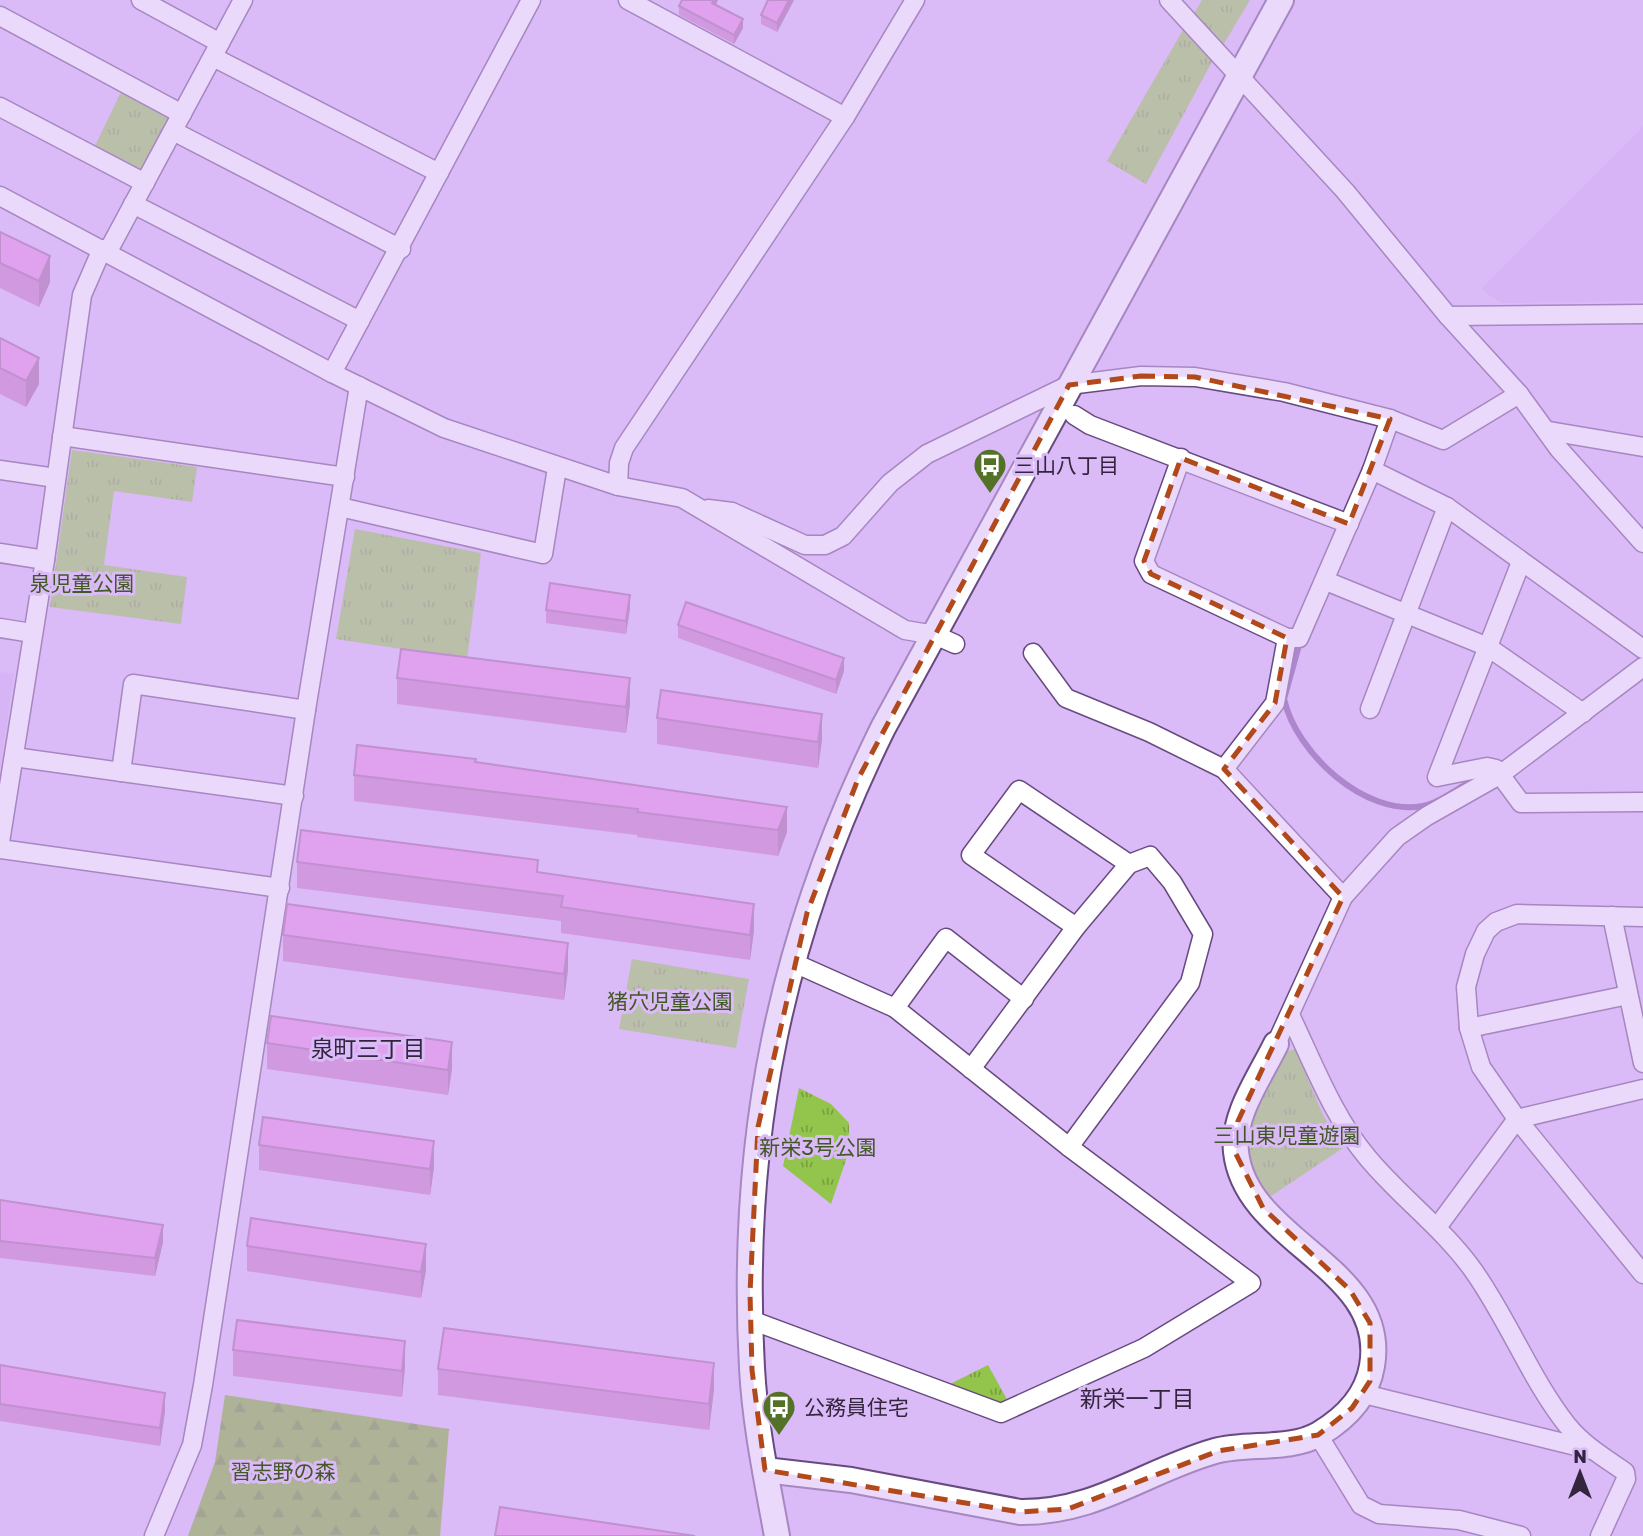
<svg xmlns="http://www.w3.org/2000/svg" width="1643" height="1536" viewBox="0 0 1643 1536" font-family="Rubik,'Noto Sans JP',sans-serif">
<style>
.built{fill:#d2aef1}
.forest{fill:url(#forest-firs)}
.park{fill:url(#park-tufts)}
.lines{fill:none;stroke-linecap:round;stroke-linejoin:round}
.stream{stroke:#774799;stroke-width:6}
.street-casing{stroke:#674a7f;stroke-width:21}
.secondary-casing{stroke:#674a7f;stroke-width:28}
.street{stroke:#fff;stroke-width:18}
.secondary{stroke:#fff;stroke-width:24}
.wall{fill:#c672c2}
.shaded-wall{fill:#a15d9e}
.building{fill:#e685e2;stroke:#a15d9e;stroke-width:2}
.marked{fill:none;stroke:#b1491b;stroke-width:5;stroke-dasharray:14 9;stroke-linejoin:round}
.labels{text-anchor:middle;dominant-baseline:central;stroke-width:6;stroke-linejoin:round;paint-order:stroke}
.poi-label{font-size:21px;fill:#32253d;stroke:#dabaf7;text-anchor:start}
.park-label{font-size:21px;fill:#425826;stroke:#dabaf7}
.neighbourhood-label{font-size:23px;fill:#32253d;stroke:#dabaf7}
</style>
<defs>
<pattern id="forest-firs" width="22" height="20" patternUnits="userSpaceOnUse" patternTransform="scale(1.75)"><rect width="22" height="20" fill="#78aa22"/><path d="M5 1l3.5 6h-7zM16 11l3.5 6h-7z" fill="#638a1f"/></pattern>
<pattern id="park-tufts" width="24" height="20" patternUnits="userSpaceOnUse" patternTransform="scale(1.75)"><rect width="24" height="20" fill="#93c54c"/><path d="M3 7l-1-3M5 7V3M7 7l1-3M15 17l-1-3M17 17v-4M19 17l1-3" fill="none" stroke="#79a040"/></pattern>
</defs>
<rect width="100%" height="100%" fill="#dabaf7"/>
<g class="built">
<path d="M 1643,127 L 1643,301 L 1501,303 L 1481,289 Z"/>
<path d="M 0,672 L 14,674 L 0,770 Z"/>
</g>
<path class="forest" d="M 225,1395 L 449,1429 L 440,1536 L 188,1536 L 215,1462 Z"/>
<g class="park">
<path d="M 1202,0 L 1250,0 L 1222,47 L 1193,15 Z"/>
<path d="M 1183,30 L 1214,58 L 1146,184 L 1107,161 Z"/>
<path d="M 124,86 L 171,112 L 174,122 L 147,173 L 137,177 L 92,152 Z"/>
<path d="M 72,450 L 197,467 L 192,502 L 114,491 L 104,565 L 187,577 L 181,624 L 50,607 Z"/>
<path d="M 355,529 L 481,553 L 467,659 L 336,639 Z"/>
<path d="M 632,959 L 749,979 L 736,1048 L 619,1029 Z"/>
<path d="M 1295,1049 L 1323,1115 L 1343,1148 L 1268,1198 L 1248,1164 L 1247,1126 L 1280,1054 Z"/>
<path d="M 799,1088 L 831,1104 L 849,1123 L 849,1151 L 831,1204 L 783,1166 Z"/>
<path d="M 988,1365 L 1009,1403 L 1003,1405 L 950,1384 Z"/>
</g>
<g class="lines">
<path class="stream" d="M 1298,649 L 1284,699 C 1296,753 1365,817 1423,806 C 1442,802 1464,784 1481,775"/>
<defs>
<g id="street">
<path d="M 141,0 L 220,43"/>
<path d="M 628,0 L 845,117"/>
<path d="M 1169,0 L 1345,191 L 1448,316 L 1519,394 L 1559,449 L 1643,543"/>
<path d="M 0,16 L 182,114"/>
<path d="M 213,57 L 439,173"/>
<path d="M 0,107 L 145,183"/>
<path d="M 173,131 L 401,249"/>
<path d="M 0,196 L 332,373 L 444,428 L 618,486 L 682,498 L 905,630 L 935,635 L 955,644"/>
<path d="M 133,204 L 360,321"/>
<path d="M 107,253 L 243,0"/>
<path d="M 1448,316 L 1643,314"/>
<path d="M 332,373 L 531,0"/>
<path d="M 1074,415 L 1090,425 L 1349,524"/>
<path d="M 1549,431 L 1643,447"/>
<path d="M 62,436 L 345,477"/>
<path d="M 1181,458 L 1144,561 L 1151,574 L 1287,638 L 1275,703 L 1224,769"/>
<path d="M 0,470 L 56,478"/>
<path d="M 1372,470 L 1447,507 L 1643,649"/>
<path d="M 618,486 L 619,463 L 624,448 L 845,117 L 915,0"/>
<path d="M 340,507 L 543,554 L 557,468"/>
<path d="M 708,509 L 732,512 L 805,545 L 825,545 L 843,536 L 890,483 L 927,454 L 1069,385 L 1141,376 L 1195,377 L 1284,392 L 1390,419 L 1443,440 L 1519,394"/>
<path d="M 0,553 L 45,560"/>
<path d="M 1521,562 L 1437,777 L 1487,767 L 1496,769 L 1521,803 L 1643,802"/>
<path d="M 1326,581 L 1488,647 L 1583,713"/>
<path d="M 0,628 L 32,633"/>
<path d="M 1287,638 L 1299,638 L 1372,470 L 1390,419"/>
<path d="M 1033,653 L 1066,698 L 1149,732 L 1224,769 L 1343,897"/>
<path d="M 1370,709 L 1447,507"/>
<path d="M 14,757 L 294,796"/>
<path d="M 121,772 L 133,684 L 306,710"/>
<path d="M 0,842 L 45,560 L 82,295 L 102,249"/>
<path d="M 0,849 L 280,888"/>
<path d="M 1612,916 L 1643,1063"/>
<path d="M 1643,917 L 1517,914 L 1496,922 L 1486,931 L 1475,954 L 1466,987 L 1469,1028 L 1481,1067 L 1517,1119 L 1643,1274"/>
<path d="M 1076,927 L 971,855 L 1019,790 L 1129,864"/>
<path d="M 895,1008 L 946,938 L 1024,999"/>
<path d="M 1291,1017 C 1314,1065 1333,1116 1367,1157 C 1400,1197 1442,1227 1473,1270 C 1508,1319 1530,1378 1567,1425 C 1583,1445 1605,1458 1625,1472 L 1626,1479 L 1600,1536"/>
<path d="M 1469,1028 L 1628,995"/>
<path d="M 1276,1044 L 1343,897 L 1397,837 L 1427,816 L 1501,774 L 1643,667"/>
<path d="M 971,1069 L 1076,927 L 1129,864 L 1150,856 L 1172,882 L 1203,934 L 1190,983 L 1069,1147"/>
<path d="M 1438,1226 L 1517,1119 L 1643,1089"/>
<path d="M 751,1320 L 1001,1413 L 1144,1348 L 1251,1283 L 1069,1147 L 895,1008 L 792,962"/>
<path d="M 1364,1394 L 1592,1450"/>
<path d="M 1318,1435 L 1361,1505 L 1379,1514 L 1459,1520 L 1521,1536"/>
<path d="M 154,1536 L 192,1445 L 203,1385 L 306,710 L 359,386"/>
</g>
<g id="secondary">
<path d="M 765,1470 L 851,1480 L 1020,1512 C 1096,1513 1145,1471 1215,1451 C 1247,1442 1290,1451 1319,1434 C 1346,1418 1367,1396 1372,1366 C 1389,1267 1246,1243 1236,1152 C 1232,1115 1260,1077 1276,1044"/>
<path d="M 777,1536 C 767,1481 755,1425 752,1368 C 739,1137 781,935 883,728 L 1281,0"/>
</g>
</defs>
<use href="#street" class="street-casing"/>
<use href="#secondary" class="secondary-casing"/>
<use href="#street" class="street"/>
<use href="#secondary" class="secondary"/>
</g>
<g class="wall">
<path d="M 682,0 L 718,0 L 716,5 L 743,28 L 734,44 L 679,15 L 679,6 Z"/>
<path d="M 794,0 L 777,32 L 761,24 L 761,15 Z"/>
<path d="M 0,232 L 50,282 L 39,307 L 0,288 Z"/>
<path d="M 0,338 L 39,384 L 26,407 L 0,394 Z"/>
<path d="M 630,608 L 626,634 L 546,623 L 546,610 Z"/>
<path d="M 678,625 L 844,671 L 836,694 L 678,638 Z"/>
<path d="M 397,678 L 630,704 L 626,733 L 397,704 Z"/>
<path d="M 657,718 L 822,740 L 818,768 L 657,744 Z"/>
<path d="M 476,762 L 787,832 L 778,856 L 637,837 L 637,835 L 354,801 L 354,775 Z"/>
<path d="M 297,862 L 538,872 L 754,930 L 750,960 L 561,933 L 561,921 L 297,888 Z"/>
<path d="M 283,935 L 568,969 L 564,1000 L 283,961 Z"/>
<path d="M 267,1043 L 452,1068 L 448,1095 L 267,1069 Z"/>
<path d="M 259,1145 L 434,1167 L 430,1195 L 259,1170 Z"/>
<path d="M 0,1200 L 163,1242 L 155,1276 L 0,1258 Z"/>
<path d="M 247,1246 L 426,1270 L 421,1298 L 247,1271 Z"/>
<path d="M 233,1350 L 405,1367 L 402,1397 L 233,1376 Z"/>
<path d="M 0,1365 L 165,1411 L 160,1446 L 0,1421 Z"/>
<path d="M 438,1369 L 714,1389 L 709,1430 L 438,1395 Z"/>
</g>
<g class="shaded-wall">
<path d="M 714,0 L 718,0 L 712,12 L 712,3 Z"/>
<path d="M 789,0 L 794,0 L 777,32 L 777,23 Z"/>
<path d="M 743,19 L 743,28 L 734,44 L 734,35 Z"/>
<path d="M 50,256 L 50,282 L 39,307 L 39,281 Z"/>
<path d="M 39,358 L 39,384 L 26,407 L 26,381 Z"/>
<path d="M 630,595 L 630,608 L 626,634 L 626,621 Z"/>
<path d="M 844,658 L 844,671 L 836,694 L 836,680 Z"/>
<path d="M 630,678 L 630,704 L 626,733 L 626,707 Z"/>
<path d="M 822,714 L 822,740 L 818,768 L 818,742 Z"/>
<path d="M 787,807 L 787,832 L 778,856 L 778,830 Z"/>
<path d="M 754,904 L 754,930 L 750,960 L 750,935 Z"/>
<path d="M 568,943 L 568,969 L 564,1000 L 564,974 Z"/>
<path d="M 452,1042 L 452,1068 L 448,1095 L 448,1070 Z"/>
<path d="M 434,1141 L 434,1167 L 430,1195 L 430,1169 Z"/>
<path d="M 163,1225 L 163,1242 L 155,1276 L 155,1258 Z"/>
<path d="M 426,1244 L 426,1270 L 421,1298 L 421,1272 Z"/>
<path d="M 405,1341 L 405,1367 L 402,1397 L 402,1371 Z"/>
<path d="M 714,1363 L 714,1389 L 709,1430 L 709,1404 Z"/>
<path d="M 165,1393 L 165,1411 L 160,1446 L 160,1428 Z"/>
</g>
<g class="building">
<path d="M 682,0 L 714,0 L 712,3 L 743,19 L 734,35 L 679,6 Z"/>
<path d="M 768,0 L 789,0 L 777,23 L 761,15 Z"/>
<path d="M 0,232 L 50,256 L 39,281 L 0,263 Z"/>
<path d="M 0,338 L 39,358 L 26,381 L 0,368 Z"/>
<path d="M 550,583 L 630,595 L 626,621 L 546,610 Z"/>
<path d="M 686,602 L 844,658 L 836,680 L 678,625 Z"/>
<path d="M 401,649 L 630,678 L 626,707 L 397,678 Z"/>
<path d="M 661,690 L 822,714 L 818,742 L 657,718 Z"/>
<path d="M 357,745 L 476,759 L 475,762 L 787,807 L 778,830 L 637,812 L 638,809 L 354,775 Z"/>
<path d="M 301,830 L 538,860 L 537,872 L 754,904 L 750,935 L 561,907 L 563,896 L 297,862 Z"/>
<path d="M 287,904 L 568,943 L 564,974 L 283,935 Z"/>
<path d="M 271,1016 L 452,1042 L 448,1070 L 267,1043 Z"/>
<path d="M 263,1117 L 434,1141 L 430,1169 L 259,1145 Z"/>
<path d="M 0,1200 L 163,1225 L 155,1258 L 0,1241 Z"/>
<path d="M 251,1218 L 426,1244 L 421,1272 L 247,1246 Z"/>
<path d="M 237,1320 L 405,1341 L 402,1371 L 233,1350 Z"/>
<path d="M 444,1328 L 714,1363 L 709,1404 L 438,1369 Z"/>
<path d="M 0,1365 L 165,1393 L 160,1428 L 0,1404 Z"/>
<path d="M 500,1507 L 695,1536 L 495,1536 Z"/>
</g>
<path d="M0 0H1643V1536H0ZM 1141,376 L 1195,377 L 1390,419 L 1349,524 L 1181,458 L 1144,561 L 1151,574 L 1287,638 L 1275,703 L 1224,769 L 1343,897 L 1238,1121 L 1236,1154 L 1263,1208 L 1350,1290 L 1370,1323 L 1370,1381 L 1352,1408 L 1318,1435 L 1218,1451 L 1068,1509 L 1020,1512 L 765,1470 L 752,1370 L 750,1293 L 758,1127 L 807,913 L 858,779 L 1069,385 Z" fill="#dabaf7" fill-opacity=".55" fill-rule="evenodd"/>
<path class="marked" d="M 1141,376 L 1195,377 L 1390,419 L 1349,524 L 1181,458 L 1144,561 L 1151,574 L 1287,638 L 1275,703 L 1224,769 L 1343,897 L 1238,1121 L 1236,1154 L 1263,1208 L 1350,1290 L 1370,1323 L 1370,1381 L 1352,1408 L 1318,1435 L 1218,1451 L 1068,1509 L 1020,1512 L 765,1470 L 752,1370 L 750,1293 L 758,1127 L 807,913 L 858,779 L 1069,385 Z"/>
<defs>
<symbol id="bus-pin" viewBox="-11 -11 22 30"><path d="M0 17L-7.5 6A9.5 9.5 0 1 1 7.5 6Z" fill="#537227" stroke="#dabaf7"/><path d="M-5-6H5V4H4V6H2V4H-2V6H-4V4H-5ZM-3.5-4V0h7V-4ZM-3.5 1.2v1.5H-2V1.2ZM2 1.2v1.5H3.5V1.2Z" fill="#fff"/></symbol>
</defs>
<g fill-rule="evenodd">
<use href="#bus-pin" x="971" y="446" width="38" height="52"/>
<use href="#bus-pin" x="760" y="1388" width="38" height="52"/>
</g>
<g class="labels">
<g class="poi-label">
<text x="1014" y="465">三山八丁目</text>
<text x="804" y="1407">公務員住宅</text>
</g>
<g class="park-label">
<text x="82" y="583">泉児童公園</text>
<text x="670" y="1001">猪穴児童公園</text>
<text x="1287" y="1135">三山東児童遊園</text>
<text x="818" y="1147">新栄3号公園</text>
<text x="283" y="1471">習志野の森</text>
</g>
<g class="neighbourhood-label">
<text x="368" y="1049">泉町三丁目</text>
<text x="1137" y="1399">新栄一丁目</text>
</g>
</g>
<g transform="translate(1580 1473)" stroke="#dabaf7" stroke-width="5" paint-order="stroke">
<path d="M0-5L12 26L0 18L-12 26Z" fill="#32253d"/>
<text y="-10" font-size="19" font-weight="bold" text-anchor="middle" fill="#32253d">N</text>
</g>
</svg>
